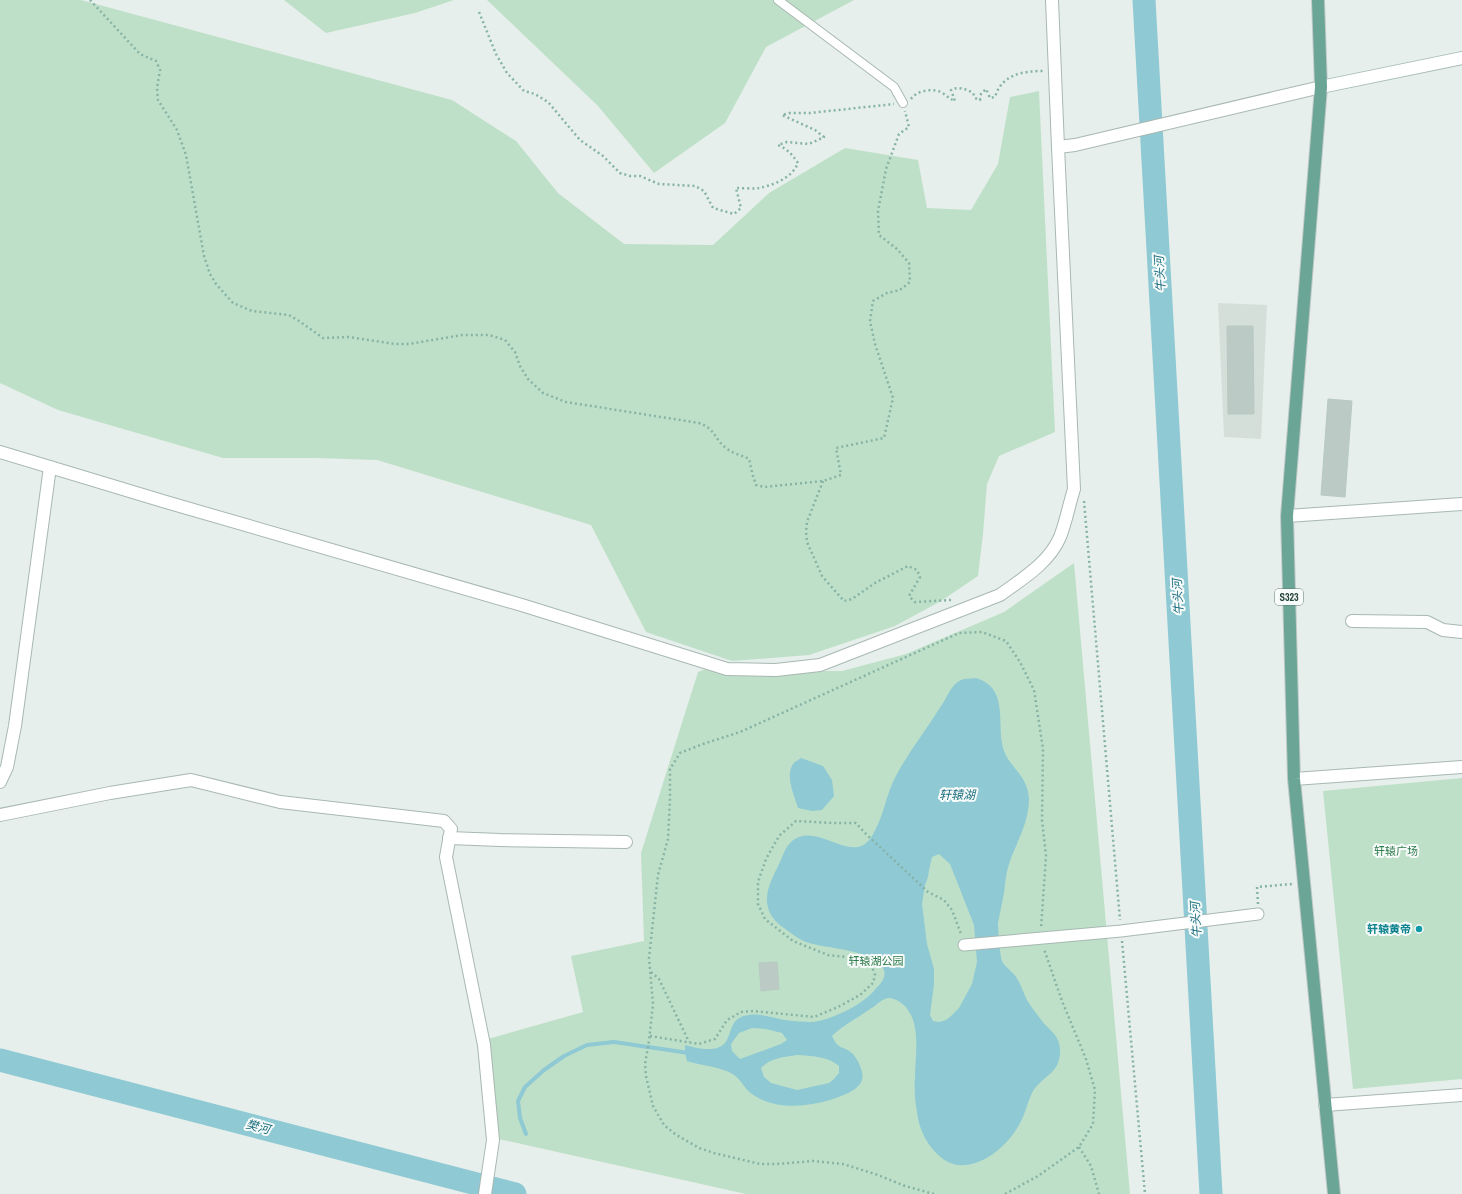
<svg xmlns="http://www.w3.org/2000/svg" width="1462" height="1194" viewBox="0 0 1462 1194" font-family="'Archivo Narrow','Noto Sans SC',sans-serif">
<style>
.built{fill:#d4dfda}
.green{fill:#bfe0c8}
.water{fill:#8ec9d4;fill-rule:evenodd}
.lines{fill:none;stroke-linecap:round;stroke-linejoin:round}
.stream{stroke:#8ec9d4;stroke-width:4}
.river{stroke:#8ec9d4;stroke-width:23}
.building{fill:#bbcac4;stroke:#b8c9c2}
.service-casing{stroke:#a8b8b2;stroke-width:10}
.pedestrian-casing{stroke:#a8b8b2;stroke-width:13}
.minor-casing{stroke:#a8b8b2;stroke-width:14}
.tertiary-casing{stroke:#a8b8b2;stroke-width:14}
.secondary-casing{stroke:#a4bbb3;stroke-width:14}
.primary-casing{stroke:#c2cac8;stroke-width:14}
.path{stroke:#86b3a5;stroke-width:2.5;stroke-dasharray:2 3;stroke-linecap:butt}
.service{stroke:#fff;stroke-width:8}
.pedestrian{stroke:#fff;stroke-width:11}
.minor{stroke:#fff;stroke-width:12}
.tertiary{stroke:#fff;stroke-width:12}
.secondary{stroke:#fff;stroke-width:12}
.primary{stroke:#6aa596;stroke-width:12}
.culture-dot{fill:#0f9aa8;stroke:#f7fbf9;stroke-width:1.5}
.labels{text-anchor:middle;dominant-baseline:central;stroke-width:4;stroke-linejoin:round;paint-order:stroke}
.shield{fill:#f7fbf9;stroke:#637a73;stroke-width:1}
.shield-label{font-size:10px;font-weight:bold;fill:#24423a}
.park-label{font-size:11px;fill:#2d7a4b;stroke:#f7fbf9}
.culture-label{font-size:11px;font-weight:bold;fill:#0d838f;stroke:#f7fbf9;text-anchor:end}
.water-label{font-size:12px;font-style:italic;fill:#1c6f80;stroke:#f7fbf9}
</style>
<rect width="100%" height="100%" fill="#e6efeb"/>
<path class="built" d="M 1218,303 L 1267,305 L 1261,439 L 1224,437 Z"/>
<g class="green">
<path d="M 0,0 L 81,0 L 452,100 L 516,141 L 558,193 L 624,244 L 713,245 L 769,193 L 845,148 L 918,160 L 927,208 L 971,210 L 998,164 L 1010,97 L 1039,91 L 1055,432 L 999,456 L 987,484 L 983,534 L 978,576 L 941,601 L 895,626 L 809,655 L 732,661 L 646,632 L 591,525 L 377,460 L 317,458 L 223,458 L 58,410 L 0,383 Z"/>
<path d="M 284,0 L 454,0 L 415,13 L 326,33 Z"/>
<path d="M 487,0 L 854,0 L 766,47 L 725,123 L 654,173 L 598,106 Z"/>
<path d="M 1074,563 L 1130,1194 L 746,1194 L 494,1138 L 481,1041 L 583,1012 L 571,956 L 644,941 L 641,853 L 698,672 L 719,664 L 746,671 L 842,671 L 906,654 L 1004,612 Z"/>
<path d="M 1462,778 L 1462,1079 L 1353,1089 L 1323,791 Z"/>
</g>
<g class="water">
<path d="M 976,678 C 1007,687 998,719 1002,743 C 1005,766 1028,773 1029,799 C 1029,823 1016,843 1009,864 C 1006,873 1005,884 1004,893 C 1002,903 1000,913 998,923 C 998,928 1000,956 1002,961 C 1005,967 1012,971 1016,977 C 1021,984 1023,992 1027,1000 C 1031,1007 1037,1014 1042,1021 C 1051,1032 1061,1036 1060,1053 C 1059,1075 1041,1076 1032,1093 C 1028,1101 1026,1110 1023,1117 C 1016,1133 1005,1146 990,1156 C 975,1165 958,1170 943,1159 C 928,1148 919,1130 917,1112 C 915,1101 914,1089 915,1078 C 915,1055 923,1018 900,1002 C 897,1000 892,998 888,998 C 881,999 876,1006 870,1009 C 858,1018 843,1025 832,1036 C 839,1051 842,1045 852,1053 C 856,1057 861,1066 862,1072 C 865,1083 855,1090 846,1094 C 818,1106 779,1113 752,1094 C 743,1088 742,1079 731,1073 C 720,1067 699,1065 687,1061 L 685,1053 L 685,1045 C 695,1048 715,1053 724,1044 C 733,1035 728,1017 749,1015 C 760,1013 773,1018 785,1020 C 793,1021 803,1022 811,1022 C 829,1021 860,1006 873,992 C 878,986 887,979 884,970 C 876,949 825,949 806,942 C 798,939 791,933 784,928 C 775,922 768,914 767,902 C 766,888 774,875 779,864 C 783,856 785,847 792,841 C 818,820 853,868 872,836 C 882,820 885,801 892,784 C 905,756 925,732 941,706 C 947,698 951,684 961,680 C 965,678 971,679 976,678 ZM 939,854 L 950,864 L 974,925 L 977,962 L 972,984 L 959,1008 L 951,1016 L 946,1020 L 939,1022 L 933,1021 L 930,1015 L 934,984 L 934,969 L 927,944 L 922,904 L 925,885 L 928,877 L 929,870 L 932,857 ZM 752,1028 L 766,1029 L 782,1033 L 787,1040 L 781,1044 L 740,1059 L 732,1051 L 731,1044 L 739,1033 ZM 797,1055 C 811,1056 828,1056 839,1066 L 839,1073 L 834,1079 L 829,1083 L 797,1090 L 771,1083 L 764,1077 L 761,1068 C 770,1058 784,1057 797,1055 Z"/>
<path d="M 801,758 L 823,766 L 832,780 L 834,796 L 822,810 L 812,811 L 798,808 C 794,795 785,776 793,764 C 795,761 799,760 801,758 Z"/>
</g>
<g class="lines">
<path class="stream" d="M 526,1134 L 520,1118 L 518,1101 L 525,1087 L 544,1070 L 564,1056 L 587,1045 L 614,1042 L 689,1053"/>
<g class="river">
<path d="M 1144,0 L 1211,1194"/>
<path d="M 0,1060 L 515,1194"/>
</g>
</g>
<g class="building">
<path d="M 1227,326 L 1253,326 L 1254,414 L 1228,414 Z"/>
<path d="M 1328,399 L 1352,401 L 1345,497 L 1321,495 Z"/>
<path d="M 777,962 L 779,989 L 761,991 L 759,963 Z"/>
</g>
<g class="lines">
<defs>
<path id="service" d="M 778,0 L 894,87 L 903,103"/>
<path id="pedestrian" d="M 964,945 L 1121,931 L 1258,914"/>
<g id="minor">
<path d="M 0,452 L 166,502 L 525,606 L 727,669 L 776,670 L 820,665 L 1000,595 C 1022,579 1049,563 1060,537 C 1066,522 1069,505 1074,489 L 1058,147"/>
<path d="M 1287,516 L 1462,504"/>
<path d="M 1352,621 L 1427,622 L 1443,630 L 1462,632"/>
<path d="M 0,782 L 7,767 L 15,726 L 50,467"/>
<path d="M 0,815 L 110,793 L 191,780 L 280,802 L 444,821 L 451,829 L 446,857 L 484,1045 L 493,1140 L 485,1194"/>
<path d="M 449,838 L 500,840 L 626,842"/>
</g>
<g id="tertiary">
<path d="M 1052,0 L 1058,147 L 1075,145 L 1321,87"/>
<path d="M 1294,779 L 1462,767"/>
<path d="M 1325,1105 L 1462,1095"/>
</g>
<path id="secondary" d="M 1321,87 L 1462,58"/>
<path id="primary" d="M 1318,0 L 1321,87 L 1287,516 L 1294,779 L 1334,1194"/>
</defs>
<use href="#service" class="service-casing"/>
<use href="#pedestrian" class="pedestrian-casing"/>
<use href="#minor" class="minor-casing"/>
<use href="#tertiary" class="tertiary-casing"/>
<use href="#secondary" class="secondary-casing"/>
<use href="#primary" class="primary-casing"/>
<g class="path">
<path d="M 90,0 L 140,54 L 156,61 L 160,70 L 157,88 L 158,100 L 177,130 L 186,155 L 204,256 L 210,274 L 216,284 L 233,303 L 252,311 L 289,315 L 299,321 L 323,338 L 349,337 L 395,344 L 409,344 L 462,335 L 489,335 L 505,340 L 515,352 L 520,366 L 528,379 L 543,393 L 566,402 L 699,423 C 716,429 714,439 726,448 C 733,454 742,455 749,459 L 753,476 L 756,485 L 764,487 L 823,481 L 841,475 L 836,448 L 884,438 L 893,398 L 875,344 L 870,321 L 873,301 L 887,293 L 900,290 L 910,282 L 909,263 L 897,249 L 879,235 L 878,211 L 886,169 L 899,134 L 909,127 L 905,111"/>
<path d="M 479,12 L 496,54 L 507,73 L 524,91 L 535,94 L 548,102 L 580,140 L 603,156 L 620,173 L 630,176 L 640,176 L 659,184 L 695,186 L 704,191 L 713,208 L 734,214 L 741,208 L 736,188 C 743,188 752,189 759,188 C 774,185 792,178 798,163 C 792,154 787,149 778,145 L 787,142 L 809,144 L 824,137 L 815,130 L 782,115 L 790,113 L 810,113 L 894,104"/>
<path d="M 911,99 C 917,90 935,87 944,94 C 948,97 950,99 955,101 L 951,90 C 958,86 966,89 973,93 L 975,98 L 980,100 L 981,94 L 986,89 L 990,98 L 995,97 C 1002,74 1023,71 1044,71"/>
<path d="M 823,481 L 807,522 L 806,532 L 807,542 L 822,576 L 844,601 L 852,599 L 875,583 L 908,566 L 917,570 L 920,577 L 909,596 L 915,602 L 951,600"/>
<path d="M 1084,501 L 1120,920"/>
<path d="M 1258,904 L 1257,887 L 1292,884"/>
<path d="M 1122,941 L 1145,1194"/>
<path d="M 651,972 L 659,979 L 689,1042"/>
<path d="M 650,1036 L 699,1044 L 715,1039 L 727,1020 L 741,1012 L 754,1011 L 814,1017 L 838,1007 L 860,995 L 873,983 L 875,975 L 872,967 L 864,959 L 828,955 L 793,941 L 765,919 L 758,904 L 758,882 L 766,859 L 779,836 L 796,821 L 832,823 L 856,823 L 866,834 L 928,892 L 944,900 L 952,910 L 961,934"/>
<path d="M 1079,1147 L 1091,1166 L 1099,1194"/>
<path d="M 934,1194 L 905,1186 L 878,1175 L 843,1164 L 813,1161 L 777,1164 L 760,1164 L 714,1153 L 699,1148 L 675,1134 L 664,1125 L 653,1106 L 646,1076 L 645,1064 L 649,1041 L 653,1004 L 649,958 L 658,875 L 668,839 L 670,799 L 670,769 L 680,753 L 703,744 L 740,732 L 959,633 L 982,632 L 1006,641 L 1020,662 L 1034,690 L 1043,749 L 1042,820 L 1046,856 L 1041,928"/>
<path d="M 1005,1194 L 1038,1176 L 1079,1147 L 1093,1124 L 1095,1090 L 1086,1059 L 1062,1001 L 1044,949"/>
</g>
<use href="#service" class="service"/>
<use href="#pedestrian" class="pedestrian"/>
<use href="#minor" class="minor"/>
<use href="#tertiary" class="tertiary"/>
<use href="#secondary" class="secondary"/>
<use href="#primary" class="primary"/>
</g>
<circle class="culture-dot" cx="1419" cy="929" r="4"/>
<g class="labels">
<rect class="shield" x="1275" y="589" width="28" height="16" rx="3"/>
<g class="shield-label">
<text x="1289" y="597">S323</text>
</g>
<g class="park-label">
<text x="1396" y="851">轩辕广场</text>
<text x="876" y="961">轩辕湖公园</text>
</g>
<g class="culture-label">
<text x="1411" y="929">轩辕黄帝</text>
</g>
<g class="water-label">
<text transform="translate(1160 274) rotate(-93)">牛头河</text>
<text transform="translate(1178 597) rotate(-93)">牛头河</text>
<text x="957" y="795">轩辕湖</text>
<text transform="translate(1196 920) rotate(-93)">牛头河</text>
<text transform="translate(258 1127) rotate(15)">樊河</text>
</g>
</g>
</svg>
